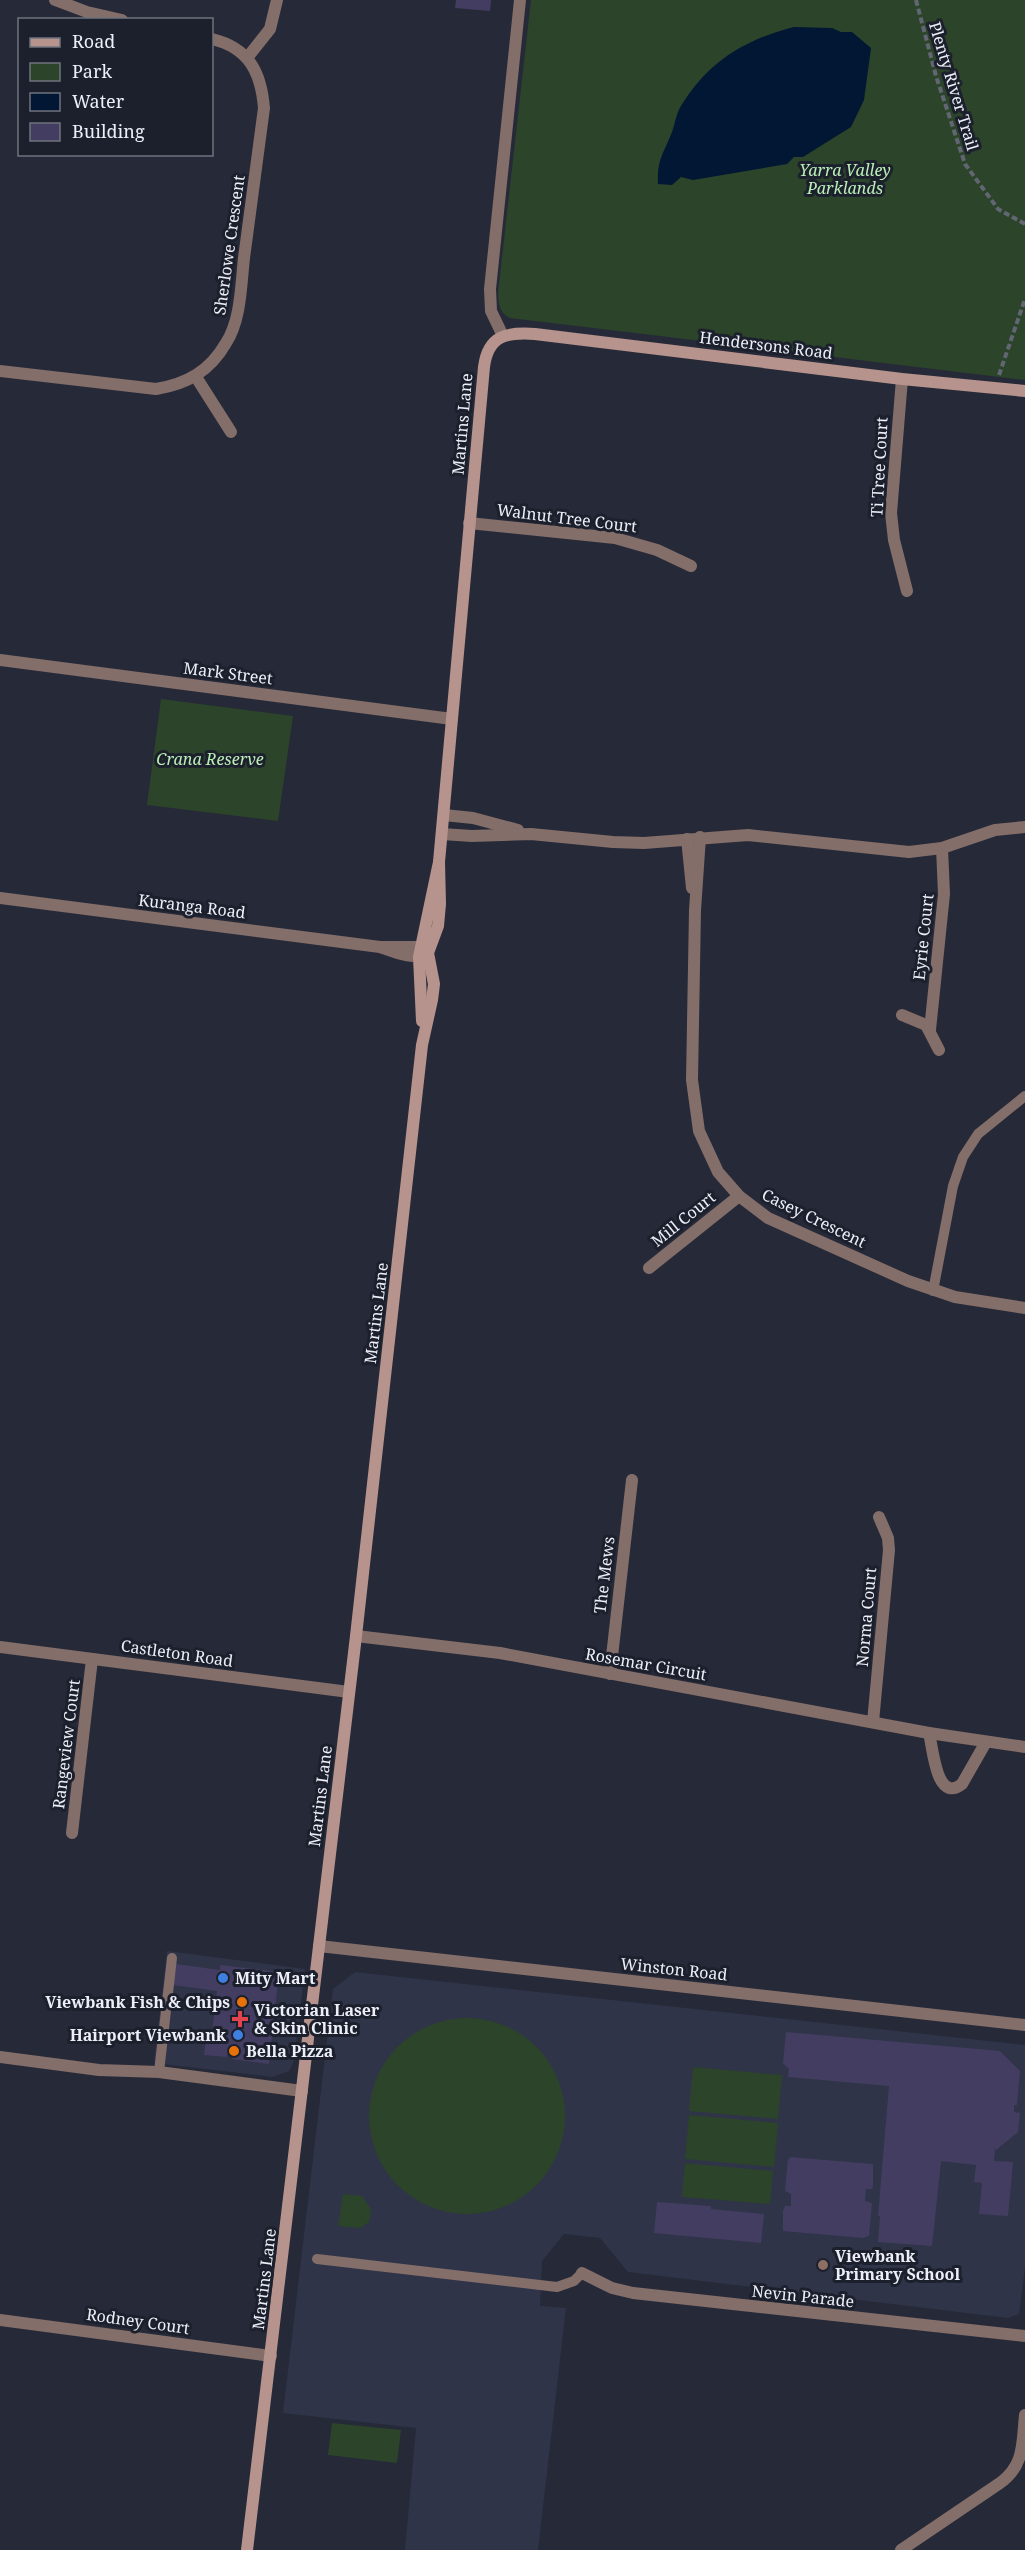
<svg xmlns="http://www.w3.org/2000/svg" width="1025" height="2550" viewBox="0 0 1025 2550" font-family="'Noto Serif',serif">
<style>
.built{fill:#2f3448}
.green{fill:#2c442a}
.water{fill:#011734}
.building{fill:#433d62}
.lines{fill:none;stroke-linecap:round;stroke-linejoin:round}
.path{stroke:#626572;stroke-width:4;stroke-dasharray:6 3;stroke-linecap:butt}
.lane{stroke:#836e69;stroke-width:10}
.street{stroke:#836e69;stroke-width:12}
.secondary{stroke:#b6938c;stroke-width:12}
.shop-dot{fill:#3f7fe0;stroke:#1c202d;stroke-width:2}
.food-dot{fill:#e8710a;stroke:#1c202d;stroke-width:2}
.health-dot{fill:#e0444e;stroke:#1c202d;stroke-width:2}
.education-dot{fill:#8d6e63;stroke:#1c202d;stroke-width:2}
.labels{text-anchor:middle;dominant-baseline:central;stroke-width:6;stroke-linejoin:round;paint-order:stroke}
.street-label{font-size:16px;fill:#eceff8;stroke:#1c202d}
.park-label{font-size:16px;font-style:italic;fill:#bbefb6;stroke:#1c202d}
.poi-label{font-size:16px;font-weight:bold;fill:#eceff8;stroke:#1c202d;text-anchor:start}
</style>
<rect width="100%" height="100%" fill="#262938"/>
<g class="built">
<path d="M 167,1951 L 305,1969 L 294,2061 L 289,2071 L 272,2077 L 154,2063 Z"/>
<path d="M 355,1972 L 1025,2045 L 1025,2268 L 1019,2314 L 1008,2318 L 628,2272 L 600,2238 L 564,2234 L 542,2261 L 540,2306 L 566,2308 L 538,2550 L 405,2550 L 416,2428 L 283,2413 L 333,1989 Z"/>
</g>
<g class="green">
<path d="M 531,0 L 1025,0 L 1025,380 L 510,318 C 499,312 499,305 498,293 Z"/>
<path d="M 161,699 L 293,716 L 278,821 L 147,805 Z"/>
<circle cx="467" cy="2116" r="98"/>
<path d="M 693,2067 L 782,2075 L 778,2119 L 689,2111 Z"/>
<path d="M 689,2115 L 778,2123 L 774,2167 L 685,2159 Z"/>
<path d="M 685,2163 L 773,2171 L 770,2204 L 682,2197 Z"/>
<path d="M 343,2194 L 362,2196 L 371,2209 L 369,2222 L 360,2228 L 338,2226 Z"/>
<path d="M 332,2423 L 401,2430 L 397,2463 L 328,2455 Z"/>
</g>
<path class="water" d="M 794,27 L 832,28 L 841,32 L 852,32 L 871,48 L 864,100 L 851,127 L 803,157 L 794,157 L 787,164 L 693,180 L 681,177 L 672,185 L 658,184 C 657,159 663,155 672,132 C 675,124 676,114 681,106 C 709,61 744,40 794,27 Z"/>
<g class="building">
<path d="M 456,0 L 491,0 L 490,11 L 455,8 Z"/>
<path d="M 176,1964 L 220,1970 L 220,1965 L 279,1972 L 269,2064 L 232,2059 L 232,2055 L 227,2055 L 227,2057 L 204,2055 L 206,2039 L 211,2040 L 217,1991 L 173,1985 Z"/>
<path d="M 786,2032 L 1000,2051 L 1020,2071 L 1017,2105 L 1014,2105 L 1014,2112 L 1020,2113 L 1018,2132 L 996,2150 L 995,2148 L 994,2161 L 1013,2162 L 1008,2216 L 979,2214 L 982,2183 L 974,2182 L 976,2165 L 941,2161 L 932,2246 L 878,2242 L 880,2216 L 878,2216 L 889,2086 L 788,2077 L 789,2069 L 783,2063 Z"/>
<path d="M 790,2157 L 873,2164 L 873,2185 L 872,2189 L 866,2189 L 865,2201 L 872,2203 L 869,2236 L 863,2238 L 783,2231 L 783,2211 L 785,2206 L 791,2206 L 791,2194 L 785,2191 L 788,2160 Z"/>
<path d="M 657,2202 L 711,2206 L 711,2209 L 764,2214 L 761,2243 L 654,2233 Z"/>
</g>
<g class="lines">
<g class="path">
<path d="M 916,0 L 936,76 L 965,164 L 998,209 L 1025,224"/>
<path d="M 999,375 L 1025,299"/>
</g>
<g class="lane">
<path d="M 933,1291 L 953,1186 L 963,1157 L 978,1134 L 1025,1096"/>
<path d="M 159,2072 L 172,1958"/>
<path d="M 317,2259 L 557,2287 L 574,2281 L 582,2273"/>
</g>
<g class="street">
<path d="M 55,0 L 87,12 L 122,20"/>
<path d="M 247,58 L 270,29 L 277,0"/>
<path d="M 503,336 L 491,311 L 490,289 L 520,0"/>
<path d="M 0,371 L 156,389 C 187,384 210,371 226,343 C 241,320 241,285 244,258 C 251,208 257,158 264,108 C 261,72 249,48 212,39"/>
<path d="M 196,377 L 231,432"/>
<path d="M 902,379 L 891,513 L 894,540 L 907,591"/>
<path d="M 469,523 L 615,538 L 657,550 L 691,566"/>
<path d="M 0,660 L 452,719"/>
<path d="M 444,815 L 473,818 L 518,830"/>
<path d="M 442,834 L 472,836 L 531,834 L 613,842 L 644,843 L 748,835 L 909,852 L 942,848 L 995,830 L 1025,827"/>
<path d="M 700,837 L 695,910 L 692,1080 L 699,1131 L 718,1172 L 739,1196 L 768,1218 L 908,1281 L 955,1297 L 1025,1308"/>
<path d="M 687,839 L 692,888"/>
<path d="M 0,898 L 380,947 C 397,953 412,960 428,953 L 420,947 L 380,947"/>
<path d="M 902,1015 L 926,1025 L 939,1050"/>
<path d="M 930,1030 L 944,894 L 942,848"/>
<path d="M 649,1268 L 739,1196"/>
<path d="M 356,1636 L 500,1653 L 929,1733 L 1025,1747"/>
<path d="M 0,1647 L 349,1692"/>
<path d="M 610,1674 L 632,1480"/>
<path d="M 873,1722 L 889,1550 L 888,1538 L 879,1517"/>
<path d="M 929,1733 C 933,1748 936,1804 962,1784 L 986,1742"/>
<path d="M 72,1833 L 92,1659"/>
<path d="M 319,1946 L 1025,2025"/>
<path d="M 0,2057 L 99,2070 L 159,2072 L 302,2091"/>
<path d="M 582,2273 L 612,2288 L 633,2293 L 1025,2336"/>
<path d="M 0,2320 L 271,2356"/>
<path d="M 901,2550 L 1000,2483 C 1025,2465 1022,2443 1025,2415"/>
</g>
<g class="secondary">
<path d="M 422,1021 L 419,957 L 439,862 L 484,367 C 488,335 507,332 535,334 L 902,379 L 1025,391"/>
<path d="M 247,2550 L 356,1636 L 422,1045 L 432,1000 L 434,984 L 428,953 L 438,926 L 440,904 L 439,862"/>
</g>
</g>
<g class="shop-dot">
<circle cx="223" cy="1978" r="6"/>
<circle cx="238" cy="2035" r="6"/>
</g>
<g class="food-dot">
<circle cx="242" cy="2002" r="6"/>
<circle cx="234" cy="2051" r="6"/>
</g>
<path class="health-dot" d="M237 2010h6v6h6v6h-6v6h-6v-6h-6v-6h6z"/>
<circle class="education-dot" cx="823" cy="2265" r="6"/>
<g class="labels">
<g class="street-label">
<text transform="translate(954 86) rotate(73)">Plenty River Trail</text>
<text transform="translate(229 245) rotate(-82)">Sherlowe Crescent</text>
<text transform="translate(766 345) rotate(7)">Hendersons Road</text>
<text transform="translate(462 424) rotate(-85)">Martins Lane</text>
<text transform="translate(879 467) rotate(-87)">Ti Tree Court</text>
<text transform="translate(567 518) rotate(7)">Walnut Tree Court</text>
<text transform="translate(228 673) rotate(7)">Mark Street</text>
<text transform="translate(192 906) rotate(7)">Kuranga Road</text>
<text transform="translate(923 937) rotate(-84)">Eyrie Court</text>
<text transform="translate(814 1218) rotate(26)">Casey Crescent</text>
<text transform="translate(683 1219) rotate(-39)">Mill Court</text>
<text transform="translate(376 1313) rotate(-83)">Martins Lane</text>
<text transform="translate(604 1575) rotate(-83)">The Mews</text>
<text transform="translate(866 1617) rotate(-85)">Norma Court</text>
<text transform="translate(177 1653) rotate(8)">Castleton Road</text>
<text transform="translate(646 1664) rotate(10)">Rosemar Circuit</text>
<text transform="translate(66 1744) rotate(-83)">Rangeview Court</text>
<text transform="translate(320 1796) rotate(-83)">Martins Lane</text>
<text transform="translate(674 1969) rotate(6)">Winston Road</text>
<text transform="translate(264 2279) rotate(-83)">Martins Lane</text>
<text transform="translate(803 2296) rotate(6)">Nevin Parade</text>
<text transform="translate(138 2321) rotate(8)">Rodney Court</text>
</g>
<g class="park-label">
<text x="845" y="170">Yarra Valley<tspan x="845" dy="18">Parklands</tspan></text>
<text x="210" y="759">Crana Reserve</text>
</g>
<g class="poi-label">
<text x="235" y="1978">Mity Mart</text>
<text x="230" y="2002" text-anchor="end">Viewbank Fish &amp; Chips</text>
<text x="254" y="2010">Victorian Laser<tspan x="254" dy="18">&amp; Skin Clinic</tspan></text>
<text x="226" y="2035" text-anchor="end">Hairport Viewbank</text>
<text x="246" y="2051">Bella Pizza</text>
<text x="835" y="2256">Viewbank<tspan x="835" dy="18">Primary School</tspan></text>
</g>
</g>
<rect x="18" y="18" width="195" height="138" fill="#1c202d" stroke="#6f737e" stroke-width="1.5"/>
<rect x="30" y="38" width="30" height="9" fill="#b6938c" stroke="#6f737e" stroke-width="1.5"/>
<text x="72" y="48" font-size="18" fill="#eceff8">Road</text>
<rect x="30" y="63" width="30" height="18" fill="#2c442a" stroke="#6f737e" stroke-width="1.5"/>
<text x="72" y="78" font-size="18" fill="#eceff8">Park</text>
<rect x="30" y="93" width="30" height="18" fill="#011734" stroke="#6f737e" stroke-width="1.5"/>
<text x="72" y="108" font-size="18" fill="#eceff8">Water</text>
<rect x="30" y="123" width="30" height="18" fill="#433d62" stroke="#6f737e" stroke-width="1.5"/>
<text x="72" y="138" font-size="18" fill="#eceff8">Building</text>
</svg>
